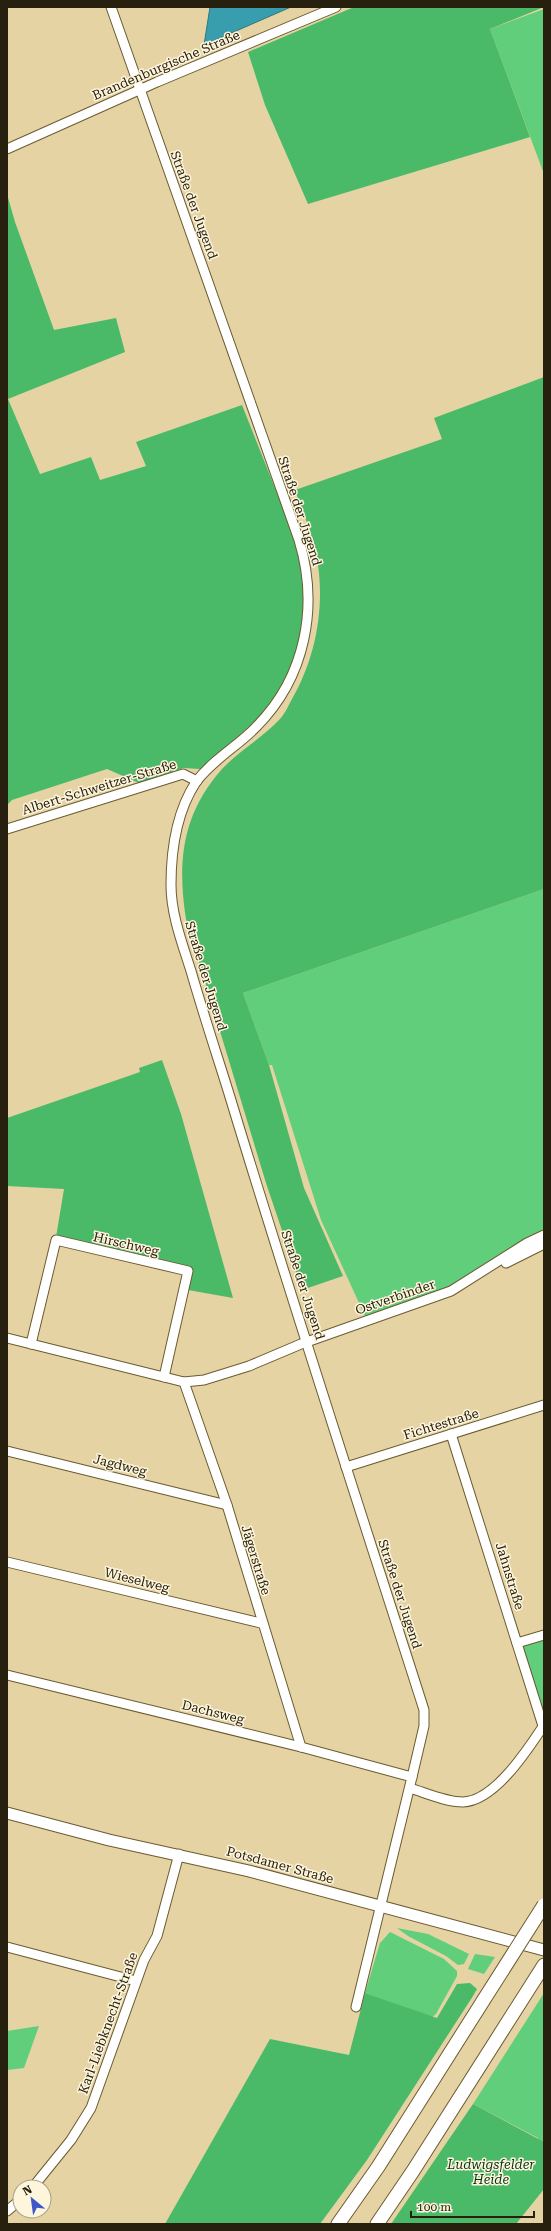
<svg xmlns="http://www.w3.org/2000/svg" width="551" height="2231" viewBox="0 0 551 2231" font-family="'Roboto Serif',serif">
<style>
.green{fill:#60ce7b}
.forest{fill:#4aba68}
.water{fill:#389dad;stroke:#33787d}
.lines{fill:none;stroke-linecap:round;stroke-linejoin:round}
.minor-casing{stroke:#6b5b30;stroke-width:11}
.major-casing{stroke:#6b5b30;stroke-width:13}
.highway-casing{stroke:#6b5b30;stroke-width:15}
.minor{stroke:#fff;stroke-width:9}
.major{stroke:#fff;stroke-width:11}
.highway{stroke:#fff;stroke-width:13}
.highway-bridge-casing{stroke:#6b5b30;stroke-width:15;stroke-linecap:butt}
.highway-bridge{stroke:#fff;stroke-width:13}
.labels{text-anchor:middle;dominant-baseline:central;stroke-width:3;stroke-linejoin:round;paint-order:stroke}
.street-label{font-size:13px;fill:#27200e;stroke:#fef5dd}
.park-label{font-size:13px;font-style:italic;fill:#043313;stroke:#fef5dd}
</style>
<rect width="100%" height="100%" fill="#e5d3a4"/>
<g class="green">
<path d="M 544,9 L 544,174 L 490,29 Z"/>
<path d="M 544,889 L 544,1230 L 527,1238 L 448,1287 L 365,1316 L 321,1220 L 272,1065 L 269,1065 L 243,993 Z"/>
<path d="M 544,1638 L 544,1713 L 523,1648 L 525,1645 Z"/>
<path d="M 397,1928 L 428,1934 L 469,1954 L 464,1964 L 458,1965 L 446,1956 L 408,1936 Z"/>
<path d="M 390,1932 L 444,1959 L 457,1971 L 457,1976 L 436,2014 L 432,2017 L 365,1993 L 380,1943 Z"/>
<path d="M 475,1954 L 495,1957 L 484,1974 L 468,1969 Z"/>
<path d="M 544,1993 L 544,2154 L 538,2138 L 473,2104 Z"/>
<path d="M 39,2026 L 24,2068 L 7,2070 L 7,2031 Z"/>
</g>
<g class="forest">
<path d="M 354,7 L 544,7 L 490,29 L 530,137 L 308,204 L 265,105 L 248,52 Z"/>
<path d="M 7,194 L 15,222 L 54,330 L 116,318 L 125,352 L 8,399 L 40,474 L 91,457 L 100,480 L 146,466 L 136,442 L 242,405 L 296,541 L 306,591 L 303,627 L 290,671 L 280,691 L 260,717 L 200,769 L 183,768 L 139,783 L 107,769 L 12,800 L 7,805 Z"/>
<path d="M 544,377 L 544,889 L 243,993 L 269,1065 L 304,1188 L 343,1276 L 302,1290 L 266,1183 L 186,919 C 177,862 182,814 222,769 C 239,751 262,738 279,720 C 285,714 288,706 292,699 C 317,656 326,602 316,553 C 312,532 302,511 295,490 L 442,439 L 434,418 Z"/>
<path d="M 162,1060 L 181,1114 L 233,1298 L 188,1290 L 191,1269 L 56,1237 L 64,1189 L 7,1186 L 7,1118 L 140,1072 L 139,1068 Z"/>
<path d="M 470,1983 L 477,1989 L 473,1996 L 367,2160 L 320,2224 L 165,2224 L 270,2039 L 349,2055 L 365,1993 L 437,2018 L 457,1984 Z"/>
<path d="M 473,2104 L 544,2142 L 544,2189 L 516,2224 L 391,2224 Z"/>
</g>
<path class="water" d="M 210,7 L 291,7 L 204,45 Z"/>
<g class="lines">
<defs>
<g id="minor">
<path d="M 111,7 L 299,540 C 319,606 306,677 256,727 C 238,746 212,760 196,782 C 177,811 171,851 171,885 C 171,914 182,943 191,971 C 203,1013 217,1055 230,1097 C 292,1302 359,1506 424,1710 L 424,1726 L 412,1777 L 356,2007"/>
<path d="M 7,149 L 157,82 L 336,7"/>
<path d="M 7,829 L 183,774 L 197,781"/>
<path d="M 506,1263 L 544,1244"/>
<path d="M 7,1338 L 184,1382 L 204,1380 L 249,1366 L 301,1344 L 451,1291 L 527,1243 L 544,1235"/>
<path d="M 31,1344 L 56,1240 L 188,1271 L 164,1377"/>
<path d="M 184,1382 L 227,1505 L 301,1747"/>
<path d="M 451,1434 L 543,1726"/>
<path d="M 7,1451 L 227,1505"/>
<path d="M 346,1467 L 544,1405"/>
<path d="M 7,1562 L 261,1623"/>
<path d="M 517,1643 L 544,1635"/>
<path d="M 7,1675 L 301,1747 L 412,1777"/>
<path d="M 410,1788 C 426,1793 446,1802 463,1802 C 495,1801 528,1749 544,1725"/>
<path d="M 7,1947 L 136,1981"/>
<path d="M 33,2187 L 71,2140 L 91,2108 L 144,1960 L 157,1936 L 179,1854"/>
<path d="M 7,2211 L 20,2200"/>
</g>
<path id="major" d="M 7,1813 L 109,1840 L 249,1871 L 544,1950"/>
<g id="highway">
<path d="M 338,2224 L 378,2167 L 483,2001"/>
<path d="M 377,2224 L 413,2171 L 544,1965"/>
</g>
</defs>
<use href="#minor" class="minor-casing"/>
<use href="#major" class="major-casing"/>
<use href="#highway" class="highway-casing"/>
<use href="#minor" class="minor"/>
<use href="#major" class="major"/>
<use href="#highway" class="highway"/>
<defs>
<path id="highway-bridge" d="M 483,2001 L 544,1905"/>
</defs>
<use href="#highway-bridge" class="highway-bridge-casing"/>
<use href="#highway-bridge" class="highway-bridge"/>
</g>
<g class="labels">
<g class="street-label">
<text transform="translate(166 65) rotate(-23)">Brandenburgische Straße</text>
<text transform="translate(194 205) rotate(70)">Straße der Jugend</text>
<text transform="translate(300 511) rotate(72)">Straße der Jugend</text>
<text transform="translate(99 787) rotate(-17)">Albert-Schweitzer-Straße</text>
<text transform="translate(206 976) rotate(73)">Straße der Jugend</text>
<text transform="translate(126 1244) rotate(13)">Hirschweg</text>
<text transform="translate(303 1285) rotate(72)">Straße der Jugend</text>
<text transform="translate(395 1297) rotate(-19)">Ostverbinder</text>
<text transform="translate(441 1424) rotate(-17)">Fichtestraße</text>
<text transform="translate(120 1465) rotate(14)">Jagdweg</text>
<text transform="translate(256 1560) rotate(73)">Jägerstraße</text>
<text transform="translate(510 1576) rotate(73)">Jahnstraße</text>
<text transform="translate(137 1580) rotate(14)">Wieselweg</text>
<text transform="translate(400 1594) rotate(72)">Straße der Jugend</text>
<text transform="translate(213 1712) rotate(14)">Dachsweg</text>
<text transform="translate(280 1865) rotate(15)">Potsdamer Straße</text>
<text transform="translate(108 2023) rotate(-70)">Karl-Liebknecht-Straße</text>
</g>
<g class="park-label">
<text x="491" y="2164">Ludwigsfelder<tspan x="491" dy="15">Heide</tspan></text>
</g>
</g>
<rect width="551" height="2231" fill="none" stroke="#27200e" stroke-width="16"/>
<g transform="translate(32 2199) rotate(331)"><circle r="19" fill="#fef5dd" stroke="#a8a08a"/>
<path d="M0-3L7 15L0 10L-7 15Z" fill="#3e58ca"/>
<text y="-6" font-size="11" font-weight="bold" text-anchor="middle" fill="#27200e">N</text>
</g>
<path d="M411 2211v6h123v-6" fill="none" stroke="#27200e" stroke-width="2"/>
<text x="417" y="2211" font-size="12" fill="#27200e" stroke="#fef5dd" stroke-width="3" paint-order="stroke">100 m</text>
</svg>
